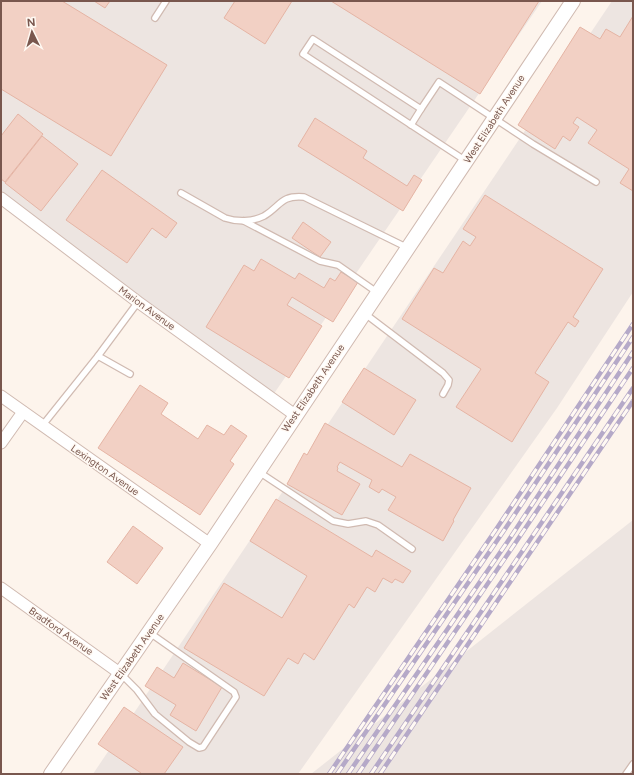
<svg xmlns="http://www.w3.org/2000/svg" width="634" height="775" viewBox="0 0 634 775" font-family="Figtree,sans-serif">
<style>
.industrial{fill:#ede5e1}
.building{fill:#f2d0c4;stroke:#e5b4a4}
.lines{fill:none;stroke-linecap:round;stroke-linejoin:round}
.service-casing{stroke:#d0bab1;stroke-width:8}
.minor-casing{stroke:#d0bab1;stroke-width:13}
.tertiary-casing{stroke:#d0bab1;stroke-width:16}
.service{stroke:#fff;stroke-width:5.5}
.minor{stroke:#fff;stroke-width:11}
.tertiary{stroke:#fff;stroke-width:14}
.rail-casing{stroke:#b5a9c8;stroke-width:4.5}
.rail{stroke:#fff9f3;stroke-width:3;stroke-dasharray:9;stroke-linecap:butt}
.labels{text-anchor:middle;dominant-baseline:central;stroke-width:3;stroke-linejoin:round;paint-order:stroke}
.street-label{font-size:10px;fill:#79574e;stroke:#fff9f3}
</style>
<rect width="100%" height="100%" fill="#fdf4ec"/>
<g class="industrial">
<path d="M 1,1 L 542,1 L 271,398 L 1,194 Z"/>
<path d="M 612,1 L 633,1 L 633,292 L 557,408 L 298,774 L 93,774 Z"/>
<path d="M 633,520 L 633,774 L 311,774 Z"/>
</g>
<g class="building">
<path d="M 1,1 L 62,1 L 167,65 L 111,156 L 1,89 Z"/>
<path d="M 94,1 L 110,1 L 105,8 Z"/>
<path d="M 235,1 L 292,1 L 265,44 L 224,18 Z"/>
<path d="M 331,1 L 539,1 L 480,94 Z"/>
<path d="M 633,16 L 633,191 L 620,183 L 629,169 L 588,143 L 597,130 L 577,117 L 573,123 L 579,127 L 570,141 L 563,136 L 555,149 L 518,125 L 580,27 L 600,39 L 606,29 L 620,37 Z"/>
<path d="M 18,114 L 43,134 L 5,182 L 1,179 L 1,136 Z"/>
<path d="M 315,118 L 367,151 L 363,158 L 407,186 L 414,175 L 422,180 L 403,211 L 298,146 Z"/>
<path d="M 42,136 L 78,164 L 41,211 L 5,183 Z"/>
<path d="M 102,170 L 177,223 L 166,238 L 152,228 L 127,263 L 66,220 Z"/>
<path d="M 485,195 L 603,269 L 573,317 L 579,321 L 575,327 L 568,322 L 535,373 L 549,382 L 512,442 L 456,407 L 481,369 L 402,319 L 434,268 L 443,273 L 463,241 L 470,246 L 476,237 L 463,229 Z"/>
<path d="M 303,222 L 331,242 L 320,257 L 292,238 Z"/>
<path d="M 261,259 L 295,279 L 299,273 L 324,288 L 330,278 L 335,281 L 341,272 L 358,282 L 333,322 L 292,297 L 287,305 L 322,326 L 289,378 L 206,327 L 244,265 L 254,271 Z"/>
<path d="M 364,368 L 416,400 L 394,435 L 342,402 Z"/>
<path d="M 140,385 L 168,403 L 161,414 L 198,439 L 207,425 L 224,435 L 231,425 L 247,436 L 230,461 L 234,464 L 200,515 L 98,448 Z"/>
<path d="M 325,423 L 402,467 L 410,454 L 471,488 L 453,520 L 454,521 L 443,541 L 388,510 L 396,497 L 382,489 L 379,493 L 369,487 L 372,480 L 340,462 L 337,467 L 338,468 L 337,471 L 360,484 L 342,515 L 287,484 L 304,453 L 307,455 Z"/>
<path d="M 276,499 L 372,557 L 376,550 L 411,571 L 403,583 L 395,579 L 392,583 L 383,578 L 375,592 L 367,587 L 354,608 L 349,604 L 314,660 L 304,653 L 298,664 L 288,658 L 264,696 L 184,648 L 224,583 L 282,618 L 307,576 L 250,541 Z"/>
<path d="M 133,526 L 163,548 L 137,584 L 107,562 Z"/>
<path d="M 183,663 L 222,687 L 196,731 L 170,715 L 176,705 L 145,686 L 157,667 L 174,678 Z"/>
<path d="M 124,707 L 183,747 L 164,774 L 140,774 L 141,773 L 98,744 Z"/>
</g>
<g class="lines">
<defs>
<g id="service">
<path d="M 155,18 L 166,1"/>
<path d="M 411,125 L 421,109"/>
<path d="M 466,161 L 303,54 L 313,39 L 421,109 L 439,82 L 533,144 L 596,182"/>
<path d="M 181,193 L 225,218 C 237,222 252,222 264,216 C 281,206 280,195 304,197 L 408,248"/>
<path d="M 244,221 L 320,261 L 338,265 L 378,293"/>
<path d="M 364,313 L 443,373 L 449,380 L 448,385 L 443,394"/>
<path d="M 130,374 L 98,356 L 138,302"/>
<path d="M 42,426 L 98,356"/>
<path d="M 259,472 L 333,521 L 348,524 L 366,521 L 378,525 L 412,549"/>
<path d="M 121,674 L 137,690 L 155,714 L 189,742 L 199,748 L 203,747 L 236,697 L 234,692 L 150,633"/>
<path d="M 626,774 L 633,764"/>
</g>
<g id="minor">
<path d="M 1,198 L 138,302 L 295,415"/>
<path d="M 1,396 L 210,544"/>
<path d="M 1,443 L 23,412"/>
<path d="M 1,588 L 121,674"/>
</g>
<path id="tertiary" d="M 51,774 L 210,544 L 573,1"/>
</defs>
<use href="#service" class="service-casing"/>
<use href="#minor" class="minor-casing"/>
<use href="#tertiary" class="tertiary-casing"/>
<use href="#service" class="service"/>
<use href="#minor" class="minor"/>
<use href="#tertiary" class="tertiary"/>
<defs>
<g id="rail">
<path d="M 329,774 L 497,528 L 633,324"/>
<path d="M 337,774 L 503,532 L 633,337"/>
<path d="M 348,774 L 508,541 L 633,352"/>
<path d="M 358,774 L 514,545 L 633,368"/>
<path d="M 371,774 L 633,388"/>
<path d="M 380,774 L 633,401"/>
</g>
</defs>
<use href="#rail" class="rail-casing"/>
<use href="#rail" class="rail"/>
</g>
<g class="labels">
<g class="street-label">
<text transform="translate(494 119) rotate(-57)">West Elizabeth Avenue</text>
<text transform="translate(147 308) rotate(36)">Marion Avenue</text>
<text transform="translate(313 388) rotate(-56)">West Elizabeth Avenue</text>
<text transform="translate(105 470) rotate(35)">Lexington Avenue</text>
<text transform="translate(61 631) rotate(35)">Bradford Avenue</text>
<text transform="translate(132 657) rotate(-55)">West Elizabeth Avenue</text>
</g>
</g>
<rect width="634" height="775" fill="none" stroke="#79574e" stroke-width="4"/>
<g transform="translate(32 32) rotate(355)" stroke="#fff9f3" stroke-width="3" paint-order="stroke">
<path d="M0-3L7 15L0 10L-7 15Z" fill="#79574e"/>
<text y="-6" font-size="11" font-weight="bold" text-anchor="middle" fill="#79574e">N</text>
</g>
</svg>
